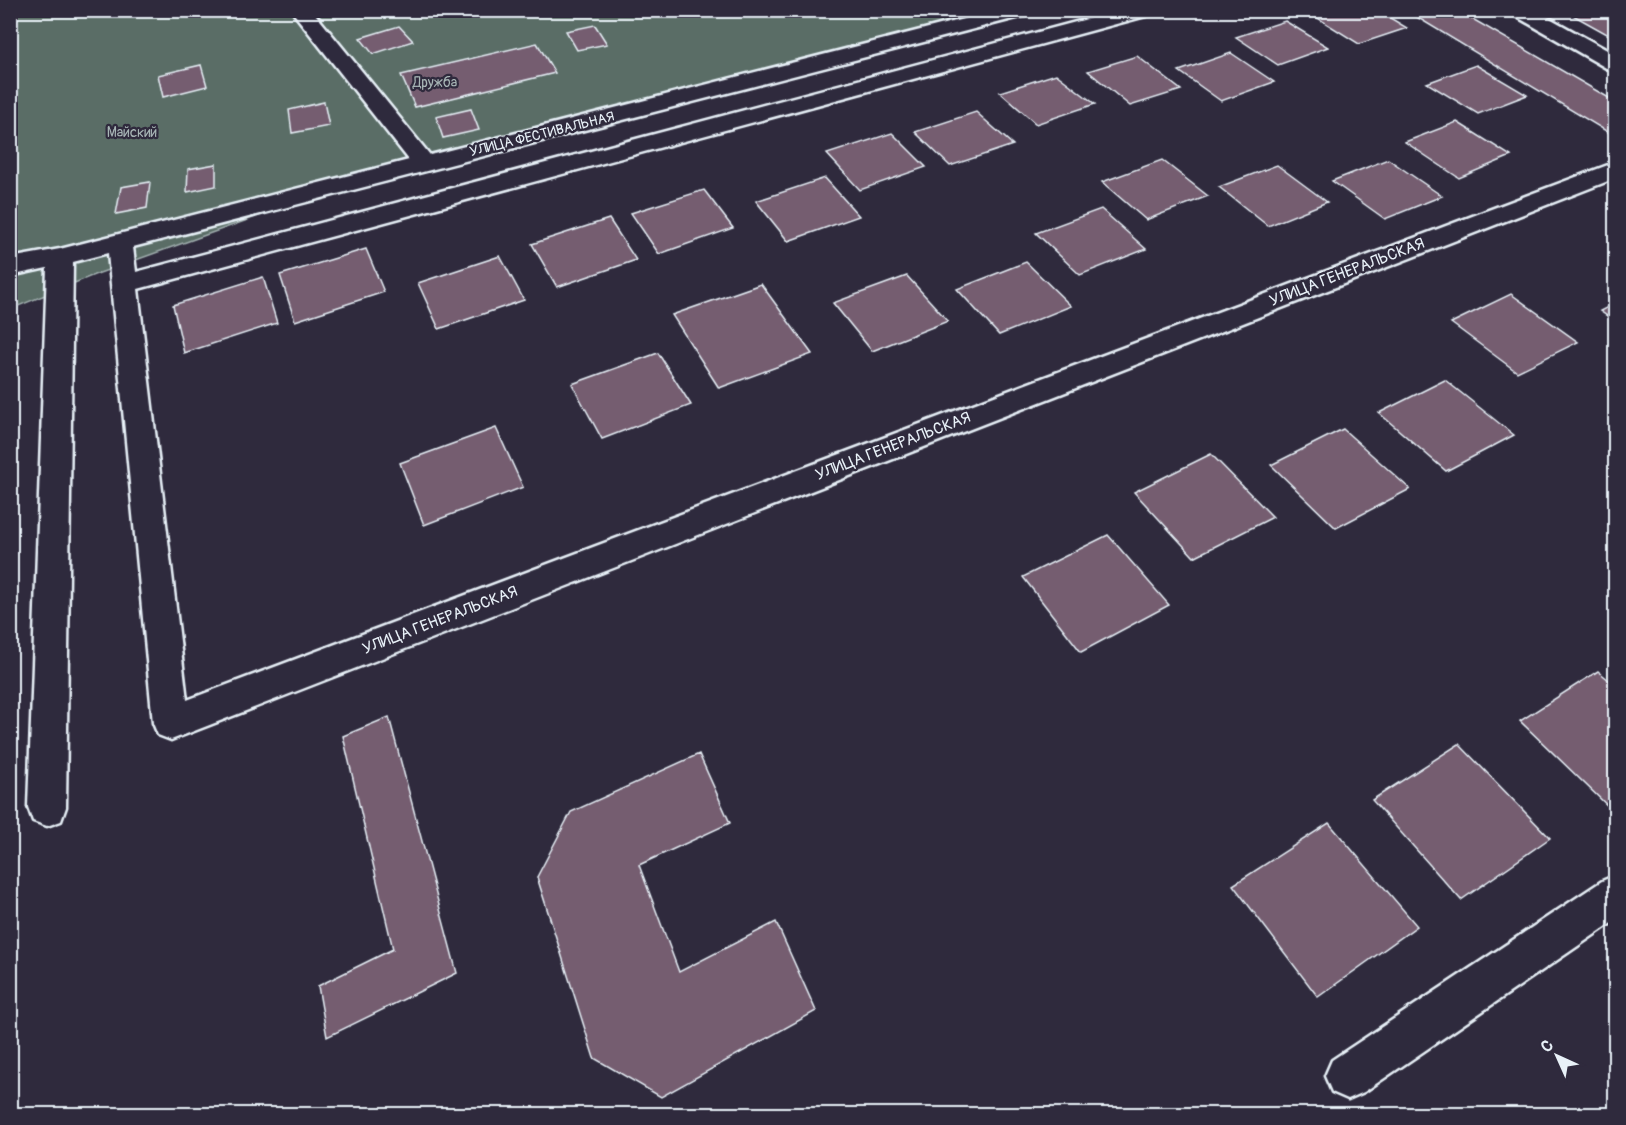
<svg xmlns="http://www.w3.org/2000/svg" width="1626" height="1125" viewBox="0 0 1626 1125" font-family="Pangolin,sans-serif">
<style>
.green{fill:#5a6d66;stroke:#a1afaf;stroke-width:1.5}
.building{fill:#745d70;stroke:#e8f1f8;stroke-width:1.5}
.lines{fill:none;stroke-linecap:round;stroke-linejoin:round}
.minor-casing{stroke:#e8f1f8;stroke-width:5}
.minor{fill:#2f2a3d;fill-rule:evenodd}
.labels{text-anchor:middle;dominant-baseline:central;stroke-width:4.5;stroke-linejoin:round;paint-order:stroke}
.far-park-label{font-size:14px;fill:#a8b6b6;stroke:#2f2a3d}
.far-street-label{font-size:14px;fill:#e8f1f8;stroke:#2f2a3d}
.street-label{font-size:16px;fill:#e8f1f8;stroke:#2f2a3d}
</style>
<rect width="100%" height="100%" fill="#2f2a3d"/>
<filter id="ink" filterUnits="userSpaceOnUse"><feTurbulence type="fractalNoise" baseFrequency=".0167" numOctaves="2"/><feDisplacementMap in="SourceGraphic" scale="12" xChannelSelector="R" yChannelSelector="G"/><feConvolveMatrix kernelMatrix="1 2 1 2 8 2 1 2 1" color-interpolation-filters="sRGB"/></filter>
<g filter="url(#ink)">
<path class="green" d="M 11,11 L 1017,11 L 412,161 L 94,275 L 11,309 Z"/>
<g class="building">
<path d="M 1337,10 L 1377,10 L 1407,28 L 1359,44 L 1316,17 Z"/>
<path d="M 1405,10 L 1457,10 L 1616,102 L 1616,132 L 1611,134 Z"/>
<path d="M 1564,10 L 1616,12 L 1616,39 Z"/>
<path d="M 1285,21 L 1328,47 L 1278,65 L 1236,37 Z"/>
<path d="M 595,25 L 607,44 L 577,50 L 566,31 Z"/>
<path d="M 399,26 L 413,41 L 373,54 L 360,38 Z"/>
<path d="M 537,43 L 555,73 L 415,107 L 401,75 Z"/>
<path d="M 1231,53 L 1274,82 L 1221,101 L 1179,71 Z"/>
<path d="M 1137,56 L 1181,90 L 1130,106 L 1088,71 Z"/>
<path d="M 201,65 L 207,86 L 163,97 L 158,75 Z"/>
<path d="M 1476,65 L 1527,95 L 1478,114 L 1427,83 Z"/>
<path d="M 1056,74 L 1095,104 L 1036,124 L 1000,92 Z"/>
<path d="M 324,102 L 329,126 L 292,133 L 289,110 Z"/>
<path d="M 471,109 L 479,130 L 443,138 L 436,117 Z"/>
<path d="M 976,112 L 1013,145 L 950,166 L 915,132 Z"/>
<path d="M 1457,122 L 1511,156 L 1459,178 L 1405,142 Z"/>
<path d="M 892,133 L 926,167 L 860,190 L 827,154 Z"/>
<path d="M 1388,159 L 1442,196 L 1385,219 L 1332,181 Z"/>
<path d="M 1162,160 L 1208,196 L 1146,220 L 1102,182 Z"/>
<path d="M 216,164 L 216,186 L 187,192 L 188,169 Z"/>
<path d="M 1277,165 L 1327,202 L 1268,226 L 1219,187 Z"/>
<path d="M 825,178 L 859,216 L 788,241 L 756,201 Z"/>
<path d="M 150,182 L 147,208 L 116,214 L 121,187 Z"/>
<path d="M 704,190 L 733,228 L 659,254 L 631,213 Z"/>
<path d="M 1101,209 L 1146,249 L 1080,275 L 1036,233 Z"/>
<path d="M 609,219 L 636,260 L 557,287 L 532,244 Z"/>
<path d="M 366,249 L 384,292 L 295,321 L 280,275 Z"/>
<path d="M 500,256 L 524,300 L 439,329 L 418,283 Z"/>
<path d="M 1026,262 L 1071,306 L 999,335 L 957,289 Z"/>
<path d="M 907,276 L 948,321 L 872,351 L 833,303 Z"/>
<path d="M 263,277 L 277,323 L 184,353 L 173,305 Z"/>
<path d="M 761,284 L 812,354 L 719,388 L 672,315 Z"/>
<path d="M 1511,294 L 1578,342 L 1517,372 L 1451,323 Z"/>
<path d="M 1616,303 L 1616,322 L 1600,311 Z"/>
<path d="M 658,353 L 691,405 L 602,439 L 572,384 Z"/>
<path d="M 1445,380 L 1514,435 L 1446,471 L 1379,413 Z"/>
<path d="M 496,428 L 523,487 L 424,525 L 400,463 Z"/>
<path d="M 1343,429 L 1410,489 L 1336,528 L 1271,465 Z"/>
<path d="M 1211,454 L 1273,517 L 1194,557 L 1134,492 Z"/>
<path d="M 1108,535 L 1169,605 L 1081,652 L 1023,577 Z"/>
<path d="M 1598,671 L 1616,686 L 1614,812 L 1520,721 Z"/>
<path d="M 389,717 L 457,973 L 327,1037 L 318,986 L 393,949 L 343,736 Z"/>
<path d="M 1459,744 L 1550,838 L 1461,900 L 1372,800 Z"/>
<path d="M 699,754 L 730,823 L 639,865 L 679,972 L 776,922 L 816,1011 L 661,1097 L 594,1058 L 537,877 L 571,812 Z"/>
<path d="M 1329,823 L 1417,926 L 1318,997 L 1233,885 Z"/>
</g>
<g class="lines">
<defs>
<g id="minor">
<path d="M 291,10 L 312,10 L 430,155 L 999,10 L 1035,10 L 1032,14 L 133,247 L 136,272 L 1121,10 L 1156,10 L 1153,14 L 138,289 L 187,700 L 1616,162 L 1616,178 L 171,740 L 158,735 L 153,723 L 108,253 L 73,262 L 66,807 L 61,821 L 47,826 L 33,821 L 28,807 L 47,268 L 10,276 L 10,258 L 60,249 L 409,160 Z"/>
<path d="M 1509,10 L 1535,10 L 1616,55 L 1616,70 L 1608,69 L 1512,14 Z"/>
<path d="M 1616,875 L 1616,920 L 1364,1092 L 1348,1099 L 1332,1092 L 1325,1076 L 1332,1060 L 1602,881 Z"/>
</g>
</defs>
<use href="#minor" class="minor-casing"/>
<use href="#minor" class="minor"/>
</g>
</g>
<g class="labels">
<g class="far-park-label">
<text x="435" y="82">Дружба</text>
<text x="132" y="132">Майский</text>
</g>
<g class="far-street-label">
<text transform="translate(542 134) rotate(-14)">УЛИЦА ФЕСТИВАЛЬНАЯ</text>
</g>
<g class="street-label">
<text transform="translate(1347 272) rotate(-21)">УЛИЦА ГЕНЕРАЛЬСКАЯ</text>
<text transform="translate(893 446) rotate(-21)">УЛИЦА ГЕНЕРАЛЬСКАЯ</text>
<text transform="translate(440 620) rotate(-21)">УЛИЦА ГЕНЕРАЛЬСКАЯ</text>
</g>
</g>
<rect width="1626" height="1125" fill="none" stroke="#2f2a3d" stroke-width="36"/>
<rect x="18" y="18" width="1590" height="1089" fill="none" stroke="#e8f1f8" stroke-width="2" filter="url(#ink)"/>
<g transform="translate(1557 1056) rotate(315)" stroke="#2f2a3d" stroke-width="4.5" paint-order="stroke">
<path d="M0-4.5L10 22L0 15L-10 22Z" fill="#e8f1f8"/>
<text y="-9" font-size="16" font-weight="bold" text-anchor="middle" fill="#e8f1f8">С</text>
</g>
</svg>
